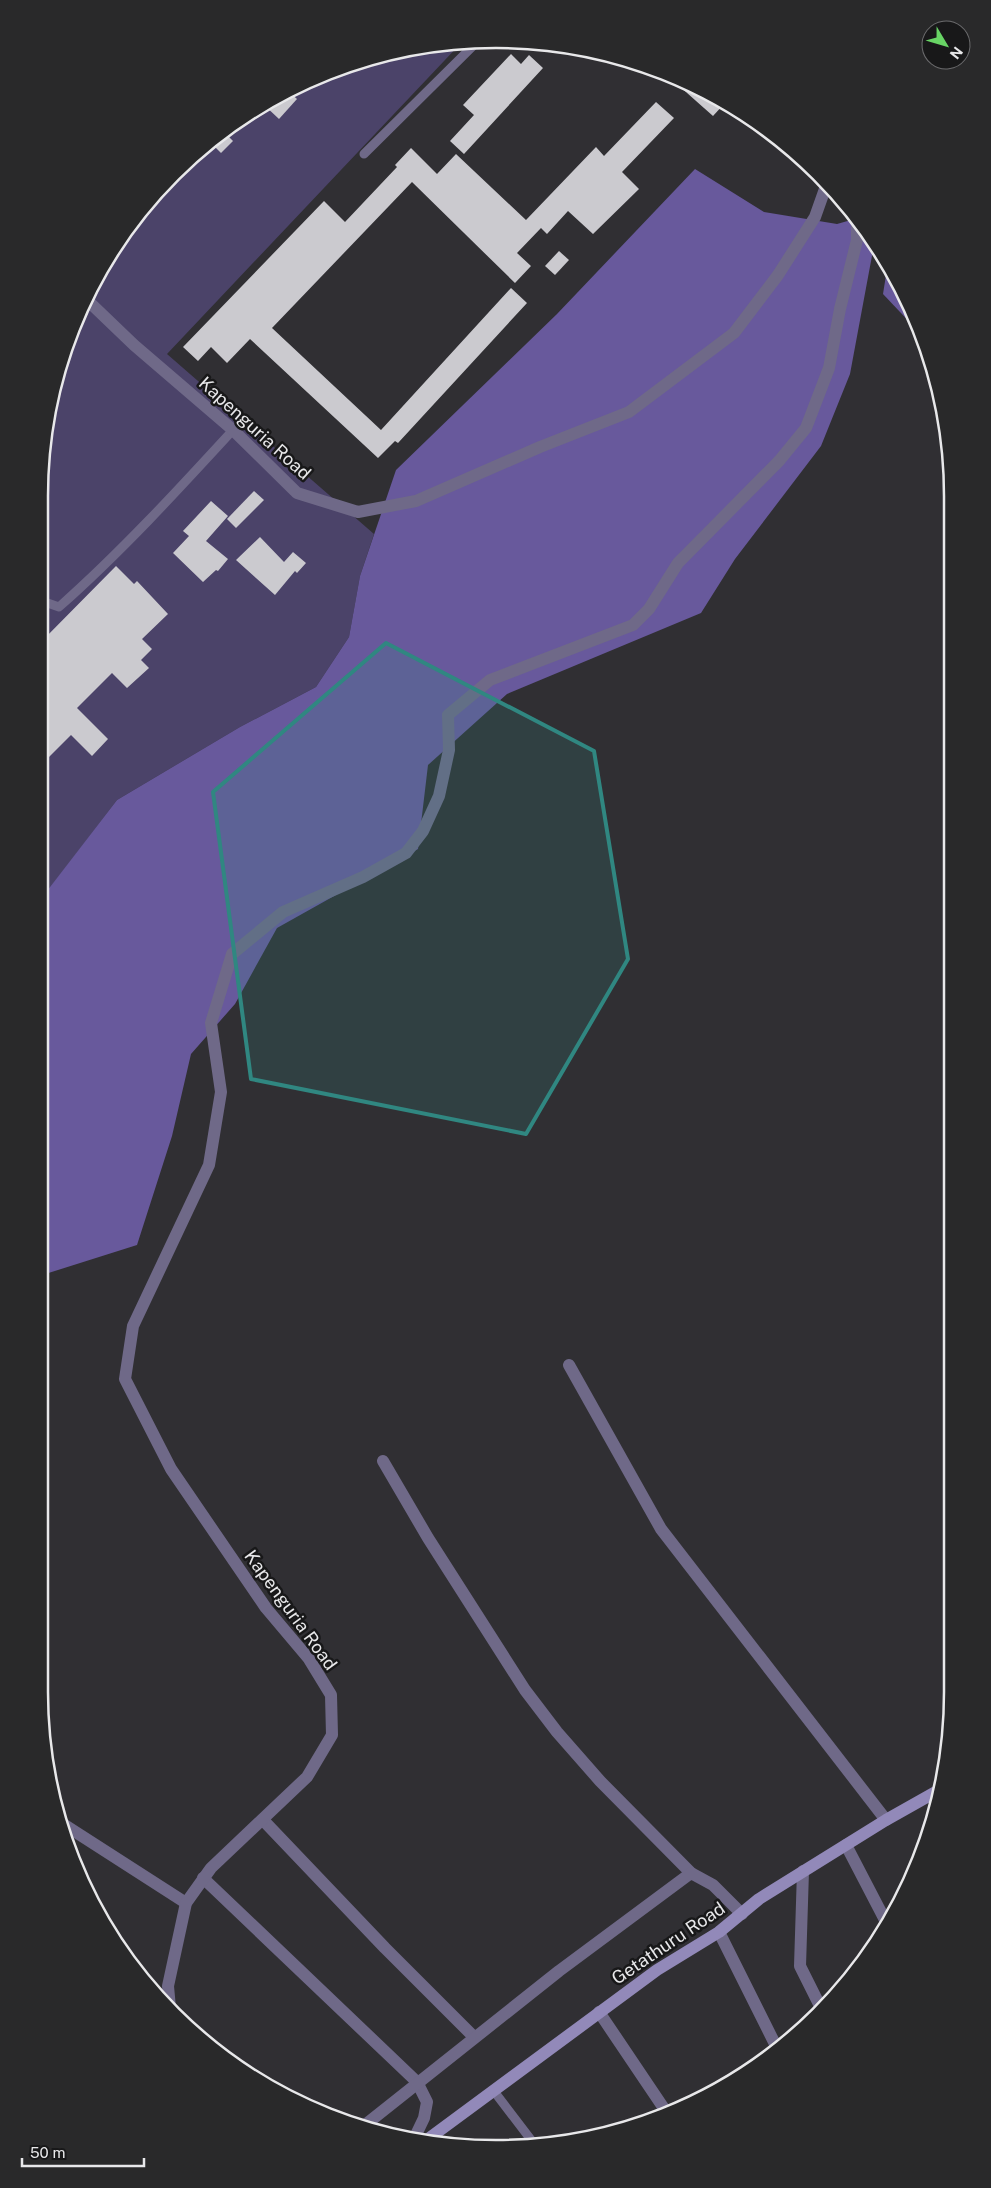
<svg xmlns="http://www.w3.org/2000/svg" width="991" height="2188" viewBox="0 0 991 2188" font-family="'Public Sans',sans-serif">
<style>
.green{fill:#4b4369}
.forest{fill:#68599c}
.building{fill:#cbcacf}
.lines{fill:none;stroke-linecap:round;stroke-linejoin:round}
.lane{stroke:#6f6988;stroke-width:9}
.street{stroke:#6f6988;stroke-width:12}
.secondary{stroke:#9289b9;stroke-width:12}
.marked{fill:#308781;fill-opacity:0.2;stroke:#308781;stroke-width:4;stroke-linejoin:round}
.labels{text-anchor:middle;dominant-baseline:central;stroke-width:5;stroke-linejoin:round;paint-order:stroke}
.street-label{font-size:18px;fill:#e8e8ea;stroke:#181819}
.rim{fill:none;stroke:#e8e8ea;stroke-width:2.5}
</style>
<rect width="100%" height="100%" fill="#302f33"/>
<path class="green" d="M 462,42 L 167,354 L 374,534 L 360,576 L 349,637 L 316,687 L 240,727 L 117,800 L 47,892 L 39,886 L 39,495 L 47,407 L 73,321 L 116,242 L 172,173 L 242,116 L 320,74 L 406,48 Z"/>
<g class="forest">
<path d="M 695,169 L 764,212 L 837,224 L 858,218 L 874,245 L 850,374 L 821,446 L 735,559 L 701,613 L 507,694 L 428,765 L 418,849 L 277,928 L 235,1004 L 191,1054 L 172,1136 L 137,1245 L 39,1276 L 39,886 L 47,891 L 117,800 L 240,727 L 316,687 L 349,637 L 360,576 L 396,470 L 557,314 Z"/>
<path d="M 887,269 L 917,320 L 920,330 L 918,331 L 883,294 Z"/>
</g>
<g class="building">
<path d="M 511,54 L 521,64 L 529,55 L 543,68 L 464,154 L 450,141 L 474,115 L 463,105 Z"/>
<path d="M 682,80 L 724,104 L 713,116 L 678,85 Z"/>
<path d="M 288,91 L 297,99 L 279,119 L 263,104 Z"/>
<path d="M 656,102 L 674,118 L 622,172 L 639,189 L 593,234 L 568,211 L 547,234 L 541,228 L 517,253 L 531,266 L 515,283 L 412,182 L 272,328 L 381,430 L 511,288 L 527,303 L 398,443 L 395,441 L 378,458 L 250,339 L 227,363 L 211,347 L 198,361 L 183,347 L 324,201 L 345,222 L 397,167 L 395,165 L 411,148 L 437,174 L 456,154 L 526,220 L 596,147 L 604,156 Z"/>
<path d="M 223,131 L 233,141 L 221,153 L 210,142 Z"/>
<path d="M 559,251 L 569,260 L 555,275 L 545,266 Z"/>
<path d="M 254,491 L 264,500 L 236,528 L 227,519 Z"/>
<path d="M 211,501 L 228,516 L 206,541 L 228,559 L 218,571 L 216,570 L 203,582 L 173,553 L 189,536 L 183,531 Z"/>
<path d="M 260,537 L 284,562 L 293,552 L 306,563 L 297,573 L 295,571 L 275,595 L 236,560 Z"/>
<path d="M 116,566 L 134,584 L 137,581 L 168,614 L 142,639 L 152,649 L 141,660 L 149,668 L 127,688 L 112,673 L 77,708 L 108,739 L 92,756 L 71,735 L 39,767 L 39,644 Z"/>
</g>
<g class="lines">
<g class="lane">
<path d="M 364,154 L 479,40"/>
<path d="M 39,600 L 59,607 C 121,552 177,491 233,430"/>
<path d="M 493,2090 L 535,2145"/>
</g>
<g class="street">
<path d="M 85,298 L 134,345 L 233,430 L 297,493 L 358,512 L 416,501 L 540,447 L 629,412 L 734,333 L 778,275 L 815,217 L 826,186"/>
<path d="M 569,1365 L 661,1529 L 886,1820"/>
<path d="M 383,1461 L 428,1538 L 525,1690 L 557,1732 L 600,1781 L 691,1873"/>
<path d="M 263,1820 L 385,1948 L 474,2037"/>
<path d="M 60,1822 L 186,1903"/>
<path d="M 846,1845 L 885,1920"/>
<path d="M 803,1871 L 800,1966 L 821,2008"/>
<path d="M 203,1878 L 417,2082 L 427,2102 L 424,2118 L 413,2141"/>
<path d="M 719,1932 L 776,2046"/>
<path d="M 170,2008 L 168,1986 L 186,1903 L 211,1868 L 307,1777 L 332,1735 L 331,1695 L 309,1659 L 266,1608 L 171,1469 L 125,1379 L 133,1326 L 209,1165 L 221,1092 L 211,1023 L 232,954 L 283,912 L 363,877 L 406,853 L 423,831 L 439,796 L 449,750 L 448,715 L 490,680 L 633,625 L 649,609 L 678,563 L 779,461 L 806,428 L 829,368 L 840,309 L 857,240 L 857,216"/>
<path d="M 599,2012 L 665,2110"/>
<path d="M 365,2125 L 559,1971 L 691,1873 L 713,1885 L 742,1914"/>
</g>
<path class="secondary" d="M 424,2142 L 657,1970 L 719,1932 L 759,1899 L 886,1820 L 941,1789"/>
</g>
<path class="marked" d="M 386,643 L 594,751 L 628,959 L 526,1134 L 251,1079 L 213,792 Z"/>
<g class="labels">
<g class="street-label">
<text transform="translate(255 428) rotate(42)">Kapenguria Road</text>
<text transform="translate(291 1610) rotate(54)">Kapenguria Road</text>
<text transform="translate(668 1943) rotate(-34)">Getathuru Road</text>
</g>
</g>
<path d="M0 0H991V2188H0ZM496 48H496A448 448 0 0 1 944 496V1692A448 448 0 0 1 496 2140H496A448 448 0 0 1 48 1692V496A448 448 0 0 1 496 48Z" fill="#29292a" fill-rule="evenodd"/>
<path class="rim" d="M496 48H496A448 448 0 0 1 944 496V1692A448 448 0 0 1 496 2140H496A448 448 0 0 1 48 1692V496A448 448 0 0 1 496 48Z"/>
<g transform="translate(946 45) rotate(128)"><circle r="24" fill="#181819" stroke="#6b6b6d"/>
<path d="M0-4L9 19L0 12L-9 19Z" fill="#68d465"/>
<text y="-8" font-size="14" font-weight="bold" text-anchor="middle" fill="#e8e8ea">N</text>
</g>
<path d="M22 2158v8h122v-8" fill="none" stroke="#e8e8ea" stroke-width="2.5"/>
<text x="30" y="2158" font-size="15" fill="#e8e8ea" stroke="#181819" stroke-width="4" paint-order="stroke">50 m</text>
</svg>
